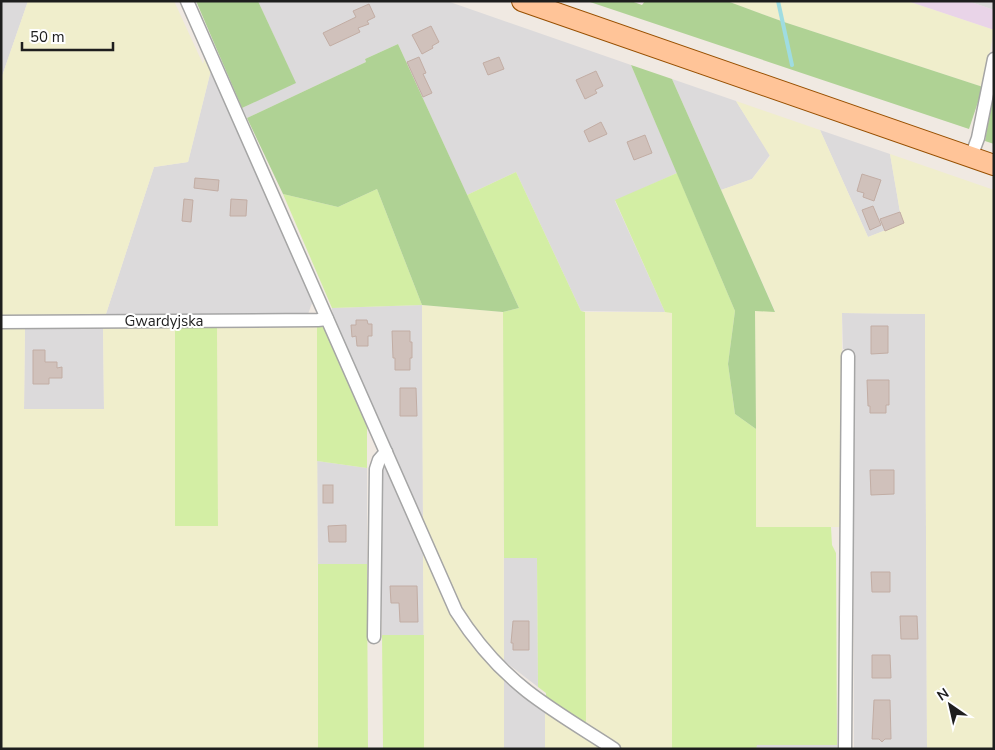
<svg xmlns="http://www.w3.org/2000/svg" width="995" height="750" viewBox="0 0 995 750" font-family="'Nunito Sans',sans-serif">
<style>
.residential{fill:#dcdadb}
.industrial{fill:#e9d4e8}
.farmland{fill:#f0eecc}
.grass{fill:#d3eea4}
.forest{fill:#afd294}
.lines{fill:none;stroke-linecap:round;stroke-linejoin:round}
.stream{stroke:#9fdce1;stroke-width:4}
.building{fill:#d0c1bb;stroke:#c2ada4}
.minor-casing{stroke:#a5a5a5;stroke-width:15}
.primary-casing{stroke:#974f00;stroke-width:22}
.minor{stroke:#fff;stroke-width:12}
.primary{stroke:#ffc498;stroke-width:20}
.labels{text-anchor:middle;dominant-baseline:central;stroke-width:4;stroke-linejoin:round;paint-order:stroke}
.street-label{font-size:15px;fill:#1e1e1e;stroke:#fff}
</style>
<rect width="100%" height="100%" fill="#f0e9e2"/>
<g class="residential">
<path d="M 1,1 L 28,1 L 1,79 Z"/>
<path d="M 258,1 L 447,1 L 631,65 L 677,173 L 615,201 L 665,312 L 581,311 L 516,172 L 467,195 L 398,44 L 365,59 L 366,62 L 247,118 L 242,108 L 295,82 Z"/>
<path d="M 968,1 L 994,1 L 994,10 L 985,7 Z"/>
<path d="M 211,70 L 314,298 L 308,314 L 105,317 L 154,167 L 188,162 Z"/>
<path d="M 672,79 L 736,101 L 770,155 L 752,179 L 721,190 Z"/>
<path d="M 820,130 L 890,154 L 900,212 L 904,223 L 868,237 Z"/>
<path d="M 422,305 L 423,523 L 333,319 L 332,308 Z"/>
<path d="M 842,313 L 925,314 L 927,749 L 854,749 L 853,350 L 843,349 Z"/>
<path d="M 103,326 L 104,409 L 24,409 L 25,327 Z"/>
<path d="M 382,453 L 423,548 L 424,635 L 382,635 Z"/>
<path d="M 317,461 L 367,468 L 367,564 L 318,564 Z"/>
<path d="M 537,557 L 538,687 L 504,661 L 504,558 Z"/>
<path d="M 504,678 L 545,709 L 545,749 L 504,749 Z"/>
<rect x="756" y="745" width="81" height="4"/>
</g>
<path class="industrial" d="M 907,1 L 968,1 L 994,10 L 994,30 Z"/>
<g class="farmland">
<path d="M 28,1 L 174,1 L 203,64 L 205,57 L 211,70 L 188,162 L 154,167 L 105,317 L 1,318 L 1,79 Z"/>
<path d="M 727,1 L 907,1 L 994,30 L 983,87 L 784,22 Z"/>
<path d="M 736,101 L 820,130 L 868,237 L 904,223 L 900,212 L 890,154 L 994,190 L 994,749 L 927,749 L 925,314 L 842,313 L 842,527 L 756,527 L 755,311 L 775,311 L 721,190 L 752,179 L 770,156 Z"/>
<path d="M 422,305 L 503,312 L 504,666 L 461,612 L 423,524 Z"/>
<path d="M 585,312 L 672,312 L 672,749 L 620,749 L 586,726 Z"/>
<path d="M 217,323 L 317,325 L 318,749 L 1,749 L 1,324 L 25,327 L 24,409 L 104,409 L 103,326 L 175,324 L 176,526 L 218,526 Z"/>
<path d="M 423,548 L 453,618 L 473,647 L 504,678 L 504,749 L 424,749 Z"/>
<path d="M 545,709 L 604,749 L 545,749 Z"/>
</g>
<g class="grass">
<path d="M 516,172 L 581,311 L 585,312 L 586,726 L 546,698 L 546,693 L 538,687 L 537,558 L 504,558 L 503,312 L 519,308 L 467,195 Z"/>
<path d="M 677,173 L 735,311 L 728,364 L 735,414 L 756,429 L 756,527 L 831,527 L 832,545 L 836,553 L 837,745 L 757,745 L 756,749 L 672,749 L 672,313 L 665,312 L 615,200 Z"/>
<path d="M 377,189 L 422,305 L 332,308 L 283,194 L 338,207 Z"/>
<path d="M 217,323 L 218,526 L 175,526 L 175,324 Z"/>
<path d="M 317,325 L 326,327 L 367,419 L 367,468 L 317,461 Z"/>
<path d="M 318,564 L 367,564 L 368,749 L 318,749 Z"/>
<path d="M 382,635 L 424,635 L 424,749 L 383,749 Z"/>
</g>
<g class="forest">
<path d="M 196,1 L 258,1 L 296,83 L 242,108 Z"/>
<path d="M 587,1 L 631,1 L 642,5 L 645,1 L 727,1 L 784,22 L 983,87 L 969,129 Z"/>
<path d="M 398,44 L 519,308 L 503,312 L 422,305 L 377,189 L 338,207 L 283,194 L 247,118 L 366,62 L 365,59 Z"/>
<path d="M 631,65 L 672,79 L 775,312 L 755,311 L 756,429 L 735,414 L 728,364 L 735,311 Z"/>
<path d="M 993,95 L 994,95 L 994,144 L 985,141 Z"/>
</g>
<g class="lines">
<path class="stream" d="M 778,1 L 792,65"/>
</g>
<g class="building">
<path d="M 369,4 L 375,17 L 367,21 L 369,24 L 358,28 L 360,32 L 330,46 L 323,33 L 356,17 L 353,11 Z"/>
<path d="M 431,26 L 439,42 L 432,46 L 433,48 L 422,54 L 412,35 Z"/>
<path d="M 419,57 L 426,73 L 423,74 L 432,93 L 423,97 L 407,62 Z"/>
<path d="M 499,57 L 504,69 L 488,75 L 483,63 Z"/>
<path d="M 596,71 L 603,86 L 595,90 L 597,93 L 585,99 L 576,80 Z"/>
<path d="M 601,122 L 607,134 L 589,142 L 584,131 Z"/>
<path d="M 645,135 L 652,153 L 634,160 L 627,142 Z"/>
<path d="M 862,174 L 881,180 L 874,201 L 863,197 L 864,193 L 857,191 Z"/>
<path d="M 195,178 L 219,180 L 218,191 L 194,188 Z"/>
<path d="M 184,199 L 193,200 L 191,222 L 182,221 Z"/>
<path d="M 231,199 L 247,200 L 246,216 L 230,216 Z"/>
<path d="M 873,206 L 881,225 L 870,230 L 862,210 Z"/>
<path d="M 900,212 L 904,223 L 885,231 L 880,219 Z"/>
<path d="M 356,320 L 367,320 L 368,324 L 372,324 L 372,336 L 368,336 L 368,346 L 357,346 L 356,336 L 352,337 L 351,325 L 356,325 Z"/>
<path d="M 871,326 L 888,326 L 888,353 L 871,354 Z"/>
<path d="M 392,331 L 410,331 L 410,342 L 412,342 L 412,358 L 410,358 L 410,370 L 395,370 L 395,358 L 393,358 Z"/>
<path d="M 33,350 L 45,350 L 45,362 L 57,362 L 57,368 L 62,367 L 62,378 L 49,378 L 49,384 L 33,384 Z"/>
<path d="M 867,380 L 889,380 L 889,405 L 886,405 L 886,413 L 870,413 L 870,406 L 868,406 Z"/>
<path d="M 400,388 L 416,388 L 417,416 L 400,416 Z"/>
<path d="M 870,470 L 894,470 L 894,494 L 871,495 Z"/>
<rect x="323" y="485" width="10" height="18"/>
<path d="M 346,525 L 346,542 L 329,542 L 328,526 Z"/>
<path d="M 871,572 L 890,572 L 890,592 L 872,592 Z"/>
<path d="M 390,586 L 417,586 L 418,622 L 400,622 L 399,603 L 391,603 Z"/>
<path d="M 900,616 L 917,616 L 918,639 L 901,639 Z"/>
<path d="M 513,621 L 529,621 L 529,650 L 513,650 L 513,643 L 511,643 Z"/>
<path d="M 872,655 L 890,655 L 891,678 L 872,678 Z"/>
<path d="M 874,700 L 890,700 L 891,739 L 885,739 L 882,742 L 879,739 L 872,739 Z"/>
</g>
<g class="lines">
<defs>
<g id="minor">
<path d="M 187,1 L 456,611 C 475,641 499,669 527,691 C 554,712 585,730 614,749"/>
<path d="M 971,157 L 978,138 L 994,59"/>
<path d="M 1,322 L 318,320 L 327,319"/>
<path d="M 374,637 L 376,469 L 379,460 L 386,452"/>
<path d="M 845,749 L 848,356"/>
</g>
<path id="primary" d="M 522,1 L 994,165"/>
</defs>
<use href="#minor" class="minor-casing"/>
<use href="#primary" class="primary-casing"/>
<use href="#minor" class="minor"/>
<use href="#primary" class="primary"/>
</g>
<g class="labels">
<g class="street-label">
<text x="164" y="321">Gwardyjska</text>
</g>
</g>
<rect width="995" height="750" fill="none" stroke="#1e1e1e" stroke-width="5"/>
<g transform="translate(950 705) rotate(326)" stroke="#ffffff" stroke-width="4" paint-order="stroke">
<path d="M0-4L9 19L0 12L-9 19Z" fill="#1e1e1e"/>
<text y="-8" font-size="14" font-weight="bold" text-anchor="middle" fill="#1e1e1e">N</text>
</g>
<path d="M22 42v8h91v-8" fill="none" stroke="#1e1e1e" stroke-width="2.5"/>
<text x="30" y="42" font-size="15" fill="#1e1e1e" stroke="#ffffff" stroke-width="4" paint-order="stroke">50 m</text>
</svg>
